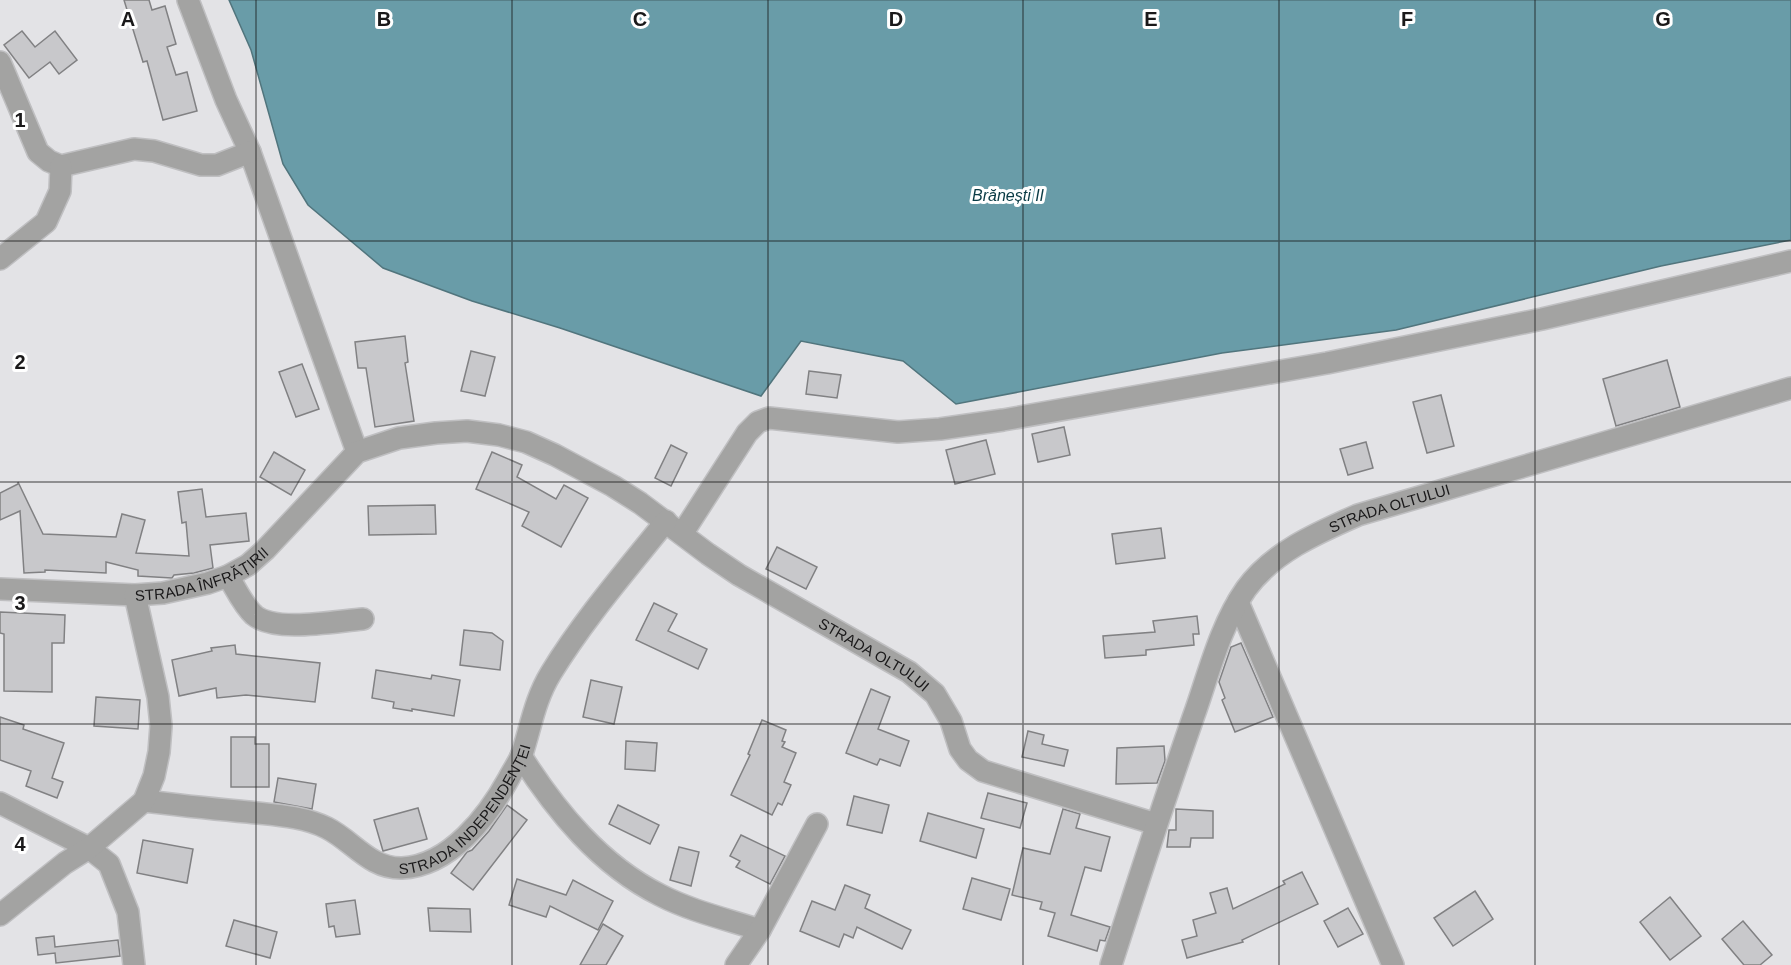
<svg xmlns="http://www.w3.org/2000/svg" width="1791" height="965" viewBox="0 0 1791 965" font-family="Helvetica,sans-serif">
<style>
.water{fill:#699ca8;stroke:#51757d;stroke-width:1.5}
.building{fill:#c8c8cb;stroke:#818183;stroke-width:1.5}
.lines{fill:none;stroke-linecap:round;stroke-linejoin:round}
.minor-casing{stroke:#bfbfc1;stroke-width:24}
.minor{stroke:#a3a3a2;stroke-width:21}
.grid{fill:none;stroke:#1a191a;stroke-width:1.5;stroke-opacity:0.55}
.labels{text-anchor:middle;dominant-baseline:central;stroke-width:6;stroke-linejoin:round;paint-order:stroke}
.street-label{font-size:15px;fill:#1a191a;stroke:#fff}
.water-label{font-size:16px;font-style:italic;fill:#093a44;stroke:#fff}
.grid-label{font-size:20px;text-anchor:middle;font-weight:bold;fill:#1a191a;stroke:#fff;stroke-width:6;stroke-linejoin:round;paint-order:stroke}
</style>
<rect width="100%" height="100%" fill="#e3e3e6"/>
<path class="water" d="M 229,0 L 1791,0 L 1791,240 L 1661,266 L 1396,330 L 1222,353 L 956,404 L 903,361 L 801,341 L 761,396 L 560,328 L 472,301 L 383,268 L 308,205 L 283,164 L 251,50 Z"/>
<g class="building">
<path d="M 124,0 L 149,0 L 152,10 L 165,6 L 176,44 L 167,47 L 176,75 L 187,72 L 197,111 L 163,120 L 147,61 L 143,62 Z"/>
<path d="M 22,31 L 35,47 L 55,31 L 77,60 L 59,74 L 50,62 L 29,78 L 4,45 Z"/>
<path d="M 405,336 L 408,362 L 405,363 L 414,421 L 375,427 L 366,368 L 358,368 L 355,342 Z"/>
<path d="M 471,351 L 495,357 L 485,396 L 461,391 Z"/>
<path d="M 1667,360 L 1680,407 L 1616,426 L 1603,379 Z"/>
<path d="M 302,364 L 319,409 L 296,417 L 279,372 Z"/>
<path d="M 809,371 L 841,375 L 837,398 L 806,394 Z"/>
<path d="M 1441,395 L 1454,446 L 1427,453 L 1413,402 Z"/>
<path d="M 1064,427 L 1070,455 L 1038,462 L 1032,434 Z"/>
<path d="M 986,440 L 995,474 L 955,484 L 946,450 Z"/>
<path d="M 1366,442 L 1373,468 L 1348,475 L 1340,449 Z"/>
<path d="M 671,445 L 687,453 L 671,486 L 655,478 Z"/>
<path d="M 274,452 L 305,470 L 291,495 L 260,477 Z"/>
<path d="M 492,452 L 522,465 L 517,477 L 556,499 L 564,485 L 588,498 L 561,547 L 522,526 L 529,512 L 476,489 Z"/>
<path d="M 18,482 L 43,534 L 116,537 L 122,514 L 145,520 L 136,553 L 189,556 L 186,522 L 182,523 L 178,492 L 202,489 L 206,517 L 246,513 L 249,541 L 210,545 L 213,568 L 194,573 L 174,575 L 172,578 L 138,576 L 138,570 L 106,562 L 106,573 L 45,570 L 45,572 L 24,573 L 20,511 L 0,520 L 0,493 L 18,484 Z"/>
<path d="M 435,505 L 436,534 L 369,535 L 368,506 Z"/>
<path d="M 1161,528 L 1165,558 L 1116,564 L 1112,534 Z"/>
<path d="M 777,547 L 817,567 L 806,589 L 766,569 Z"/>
<path d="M 654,603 L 677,614 L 668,631 L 707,649 L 698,669 L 636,640 Z"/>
<path d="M 0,612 L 65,615 L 64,643 L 52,643 L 52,692 L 4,691 L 4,634 L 0,633 Z"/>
<path d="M 1197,616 L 1199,634 L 1193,634 L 1194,645 L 1146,650 L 1146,655 L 1105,658 L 1103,636 L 1155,632 L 1153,621 Z"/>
<path d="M 464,630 L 492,633 L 503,641 L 500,670 L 460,665 Z"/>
<path d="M 1241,643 L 1273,717 L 1235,732 L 1222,700 L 1225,698 L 1219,682 L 1231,647 Z"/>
<path d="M 235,645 L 236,654 L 320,663 L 315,702 L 246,695 L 217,698 L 216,688 L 179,696 L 172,660 L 212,651 L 211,648 Z"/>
<path d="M 376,670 L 431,679 L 432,675 L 460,680 L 454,716 L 412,709 L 412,711 L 393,708 L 394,702 L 372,698 Z"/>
<path d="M 591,680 L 622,687 L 614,724 L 583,717 Z"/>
<path d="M 871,689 L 890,697 L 878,729 L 909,741 L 900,766 L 880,759 L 877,765 L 846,753 Z"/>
<path d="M 96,697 L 140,700 L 138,729 L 94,726 Z"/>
<path d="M 0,717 L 24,725 L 23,729 L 64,743 L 52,778 L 63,782 L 57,798 L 26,786 L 31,771 L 0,760 Z"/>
<path d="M 762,720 L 786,730 L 782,741 L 785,742 L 782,747 L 796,753 L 784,782 L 791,785 L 782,805 L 778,803 L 772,815 L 731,795 L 750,755 L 748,754 Z"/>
<path d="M 1028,731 L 1044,735 L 1042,744 L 1068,750 L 1064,766 L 1022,757 Z"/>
<path d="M 231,737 L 255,737 L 255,744 L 269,744 L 269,787 L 231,787 Z"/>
<path d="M 626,741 L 657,743 L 655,771 L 625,769 Z"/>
<path d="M 1164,746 L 1165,761 L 1157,783 L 1116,784 L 1117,748 Z"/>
<path d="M 278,778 L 316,784 L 312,809 L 274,802 Z"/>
<path d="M 988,793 L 1027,803 L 1020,828 L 981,818 Z"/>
<path d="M 854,796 L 889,805 L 882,833 L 847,825 Z"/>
<path d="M 507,805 L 527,820 L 473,890 L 451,873 L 467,852 L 472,850 L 489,831 Z"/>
<path d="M 618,805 L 659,825 L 650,844 L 609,824 Z"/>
<path d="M 418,808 L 427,839 L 383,851 L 374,820 Z"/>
<path d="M 1063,809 L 1080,814 L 1076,828 L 1110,837 L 1101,871 L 1085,867 L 1071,915 L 1110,927 L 1105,941 L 1100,940 L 1097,951 L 1048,936 L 1055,913 L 1040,909 L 1042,902 L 1012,895 L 1023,848 L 1050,854 Z"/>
<path d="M 1176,809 L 1213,811 L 1213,838 L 1191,838 L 1190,847 L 1167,847 L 1169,830 L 1176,830 Z"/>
<path d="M 928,813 L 984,829 L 976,858 L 920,841 Z"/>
<path d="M 741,835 L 785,856 L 770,884 L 736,867 L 740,861 L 730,856 Z"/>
<path d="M 143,840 L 193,849 L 187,883 L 137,873 Z"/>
<path d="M 679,847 L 699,852 L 691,886 L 670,880 Z"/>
<path d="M 1302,872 L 1318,904 L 1242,940 L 1243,942 L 1187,958 L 1182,940 L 1197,936 L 1193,920 L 1216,913 L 1210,893 L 1227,888 L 1233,909 L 1285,884 L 1283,881 Z"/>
<path d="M 972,878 L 1010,889 L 1001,920 L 963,909 Z"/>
<path d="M 517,879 L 566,895 L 573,880 L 613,901 L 598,930 L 550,906 L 546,917 L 509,905 Z"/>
<path d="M 845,885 L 870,895 L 865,908 L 911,930 L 902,949 L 857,927 L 853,938 L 844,934 L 839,947 L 800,931 L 812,901 L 835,910 Z"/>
<path d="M 1475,891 L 1493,919 L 1453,946 L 1434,918 Z"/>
<path d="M 1670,897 L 1701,936 L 1670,960 L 1640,922 Z"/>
<path d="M 355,900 L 360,934 L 336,937 L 334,926 L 329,927 L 326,904 Z"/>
<path d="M 428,908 L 470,909 L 471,932 L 430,931 Z"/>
<path d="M 1348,908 L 1363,934 L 1338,947 L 1324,921 Z"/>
<path d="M 234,920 L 277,932 L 270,958 L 226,946 Z"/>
<path d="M 1743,921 L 1772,955 L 1760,965 L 1744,965 L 1722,939 Z"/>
<path d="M 603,924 L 623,936 L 606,965 L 580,965 Z"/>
<path d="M 54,936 L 55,947 L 118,940 L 120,956 L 56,963 L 55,953 L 38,955 L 36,938 Z"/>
</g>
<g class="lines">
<defs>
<g id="minor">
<path d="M 188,0 L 226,100 L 250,152 L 357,452"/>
<path d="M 0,62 L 38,152 L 49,161 L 61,166 L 134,149 L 154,151 L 201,165 L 217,165 L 250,152"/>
<path d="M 0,259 L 46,222 L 60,191 L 61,166"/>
<path d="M 682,534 L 747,433 L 758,422 L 769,418 L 898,432 L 940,429 L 1003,420 L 1327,363 L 1542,319 L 1791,261"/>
<path d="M 228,576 C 236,589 243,605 254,615 C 275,633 336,621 363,619"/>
<path id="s1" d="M 0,589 L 135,595 L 163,593 L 208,583 L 228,576 L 248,565 L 265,550 L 357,452 L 399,438 L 436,433 L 467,431 L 499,435 L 526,442 L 555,455 L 613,486 L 640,503 L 708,554 L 739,575 L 909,672 L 935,694 L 951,721 L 960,749 L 968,760 L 983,771 L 1156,824"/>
<path d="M 1238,602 L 1393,965"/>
<path d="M 521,756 C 556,811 600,865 660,895 C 691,911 726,919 760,930"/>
<path id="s2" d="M 144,801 C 178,805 213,809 248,812 C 274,815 303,816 327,828 C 353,841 370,869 402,868 C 450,866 488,816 509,778 C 513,770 519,762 522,754 C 531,726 535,699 551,673 C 584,619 626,571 666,521"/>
<path d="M 0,803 L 89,848 L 109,864 L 128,912 L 134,965"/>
<path d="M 0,915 L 65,863 L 89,848 L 144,801 L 154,776 L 159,752 L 161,726 L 158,697 L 135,595"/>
<path d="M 736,965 L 760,930 L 817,824"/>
<path id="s3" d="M 1111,965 C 1138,881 1165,798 1194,715 C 1209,673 1220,626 1246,589 C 1273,552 1317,533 1358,515 L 1791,388"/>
</g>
</defs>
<use href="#minor" class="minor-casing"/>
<use href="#minor" class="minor"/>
</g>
<path class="grid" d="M 256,0 L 256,965M 512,0 L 512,965M 768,0 L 768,965M 1023,0 L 1023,965M 1279,0 L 1279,965M 1535,0 L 1535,965M 0,241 L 1791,241M 0,482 L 1791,482M 0,724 L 1791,724"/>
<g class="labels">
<g class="street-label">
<text stroke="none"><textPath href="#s3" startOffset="568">STRADA OLTULUI</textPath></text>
<text stroke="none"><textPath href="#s1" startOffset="206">STRADA ÎNFRĂȚIRII</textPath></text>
<text stroke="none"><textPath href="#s1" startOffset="992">STRADA OLTULUI</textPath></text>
<text stroke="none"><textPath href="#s2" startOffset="362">STRADA INDEPENDENȚEI</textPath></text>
</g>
<g class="water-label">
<text x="1008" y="195">Brănești II</text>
</g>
</g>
<g class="grid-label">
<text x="128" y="26">A</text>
<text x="384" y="26">B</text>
<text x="640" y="26">C</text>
<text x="896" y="26">D</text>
<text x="1151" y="26">E</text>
<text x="1407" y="26">F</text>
<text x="1663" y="26">G</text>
<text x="20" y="127">1</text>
<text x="20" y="369">2</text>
<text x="20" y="610">3</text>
<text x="20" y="851">4</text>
</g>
</svg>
